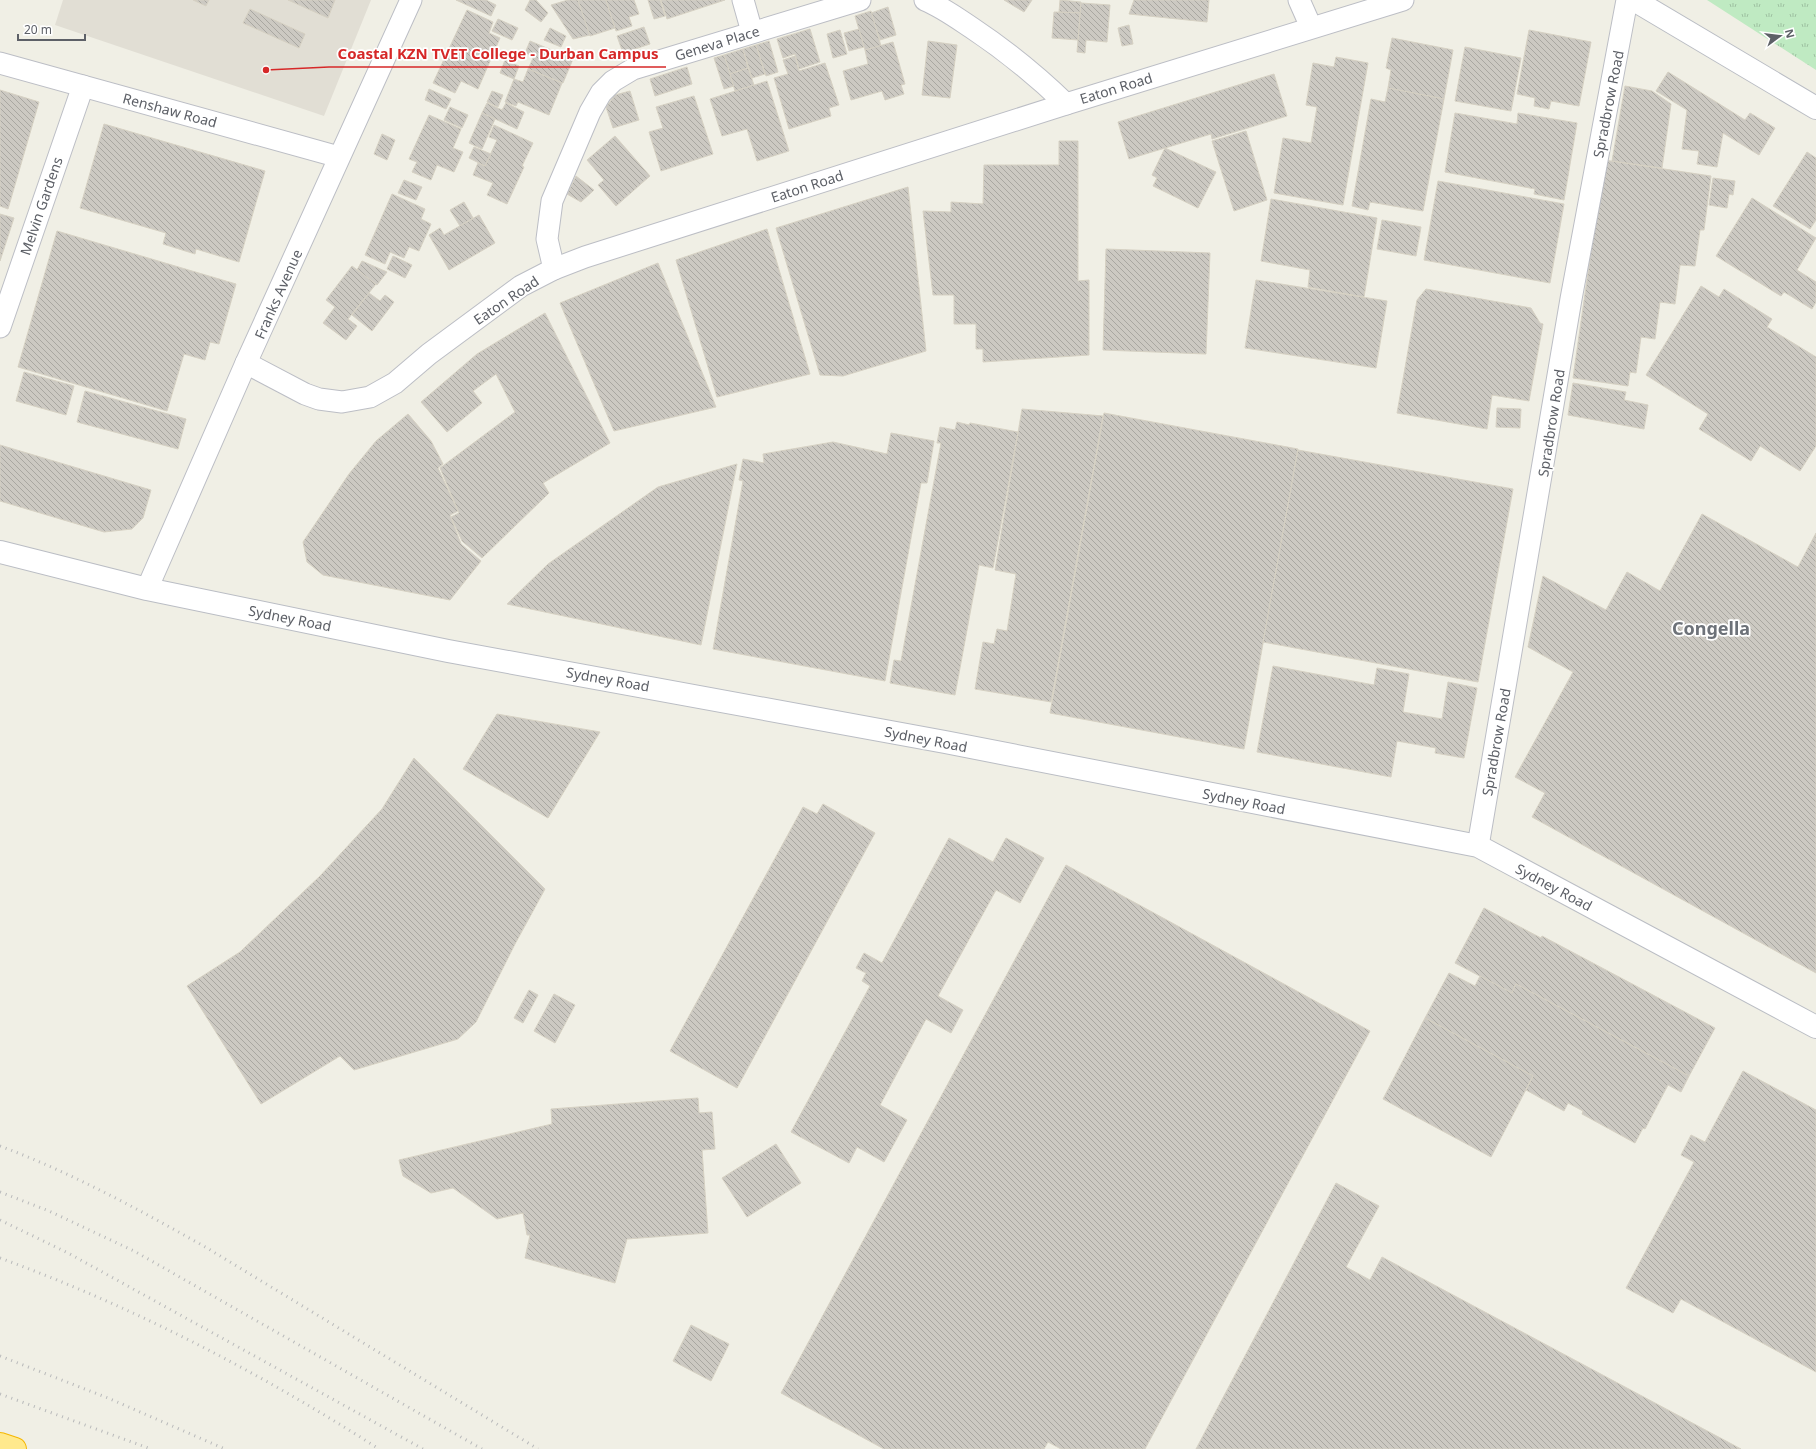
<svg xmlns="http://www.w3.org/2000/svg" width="1816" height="1449" viewBox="0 0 1816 1449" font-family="'Noto Sans',sans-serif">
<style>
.education{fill:#e1ded4}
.grass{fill:url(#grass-tufts)}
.building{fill:url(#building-back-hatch);stroke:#d6d1c3}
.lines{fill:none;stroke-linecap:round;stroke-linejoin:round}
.street-casing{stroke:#bcbec5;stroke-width:23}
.secondary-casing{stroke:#babdc4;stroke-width:24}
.highway-casing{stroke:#f5b700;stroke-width:24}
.street{stroke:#fff;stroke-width:21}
.secondary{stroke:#fff;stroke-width:22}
.highway{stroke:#ffe98d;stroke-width:22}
.rail{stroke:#b8b9ba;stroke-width:3;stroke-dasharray:1 5;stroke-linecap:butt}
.labels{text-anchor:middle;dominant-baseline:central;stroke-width:3.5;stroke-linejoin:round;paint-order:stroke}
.street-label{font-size:14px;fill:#5d6067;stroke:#fff}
.district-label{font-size:18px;font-weight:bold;fill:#6d7279;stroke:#fff}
.leader{fill:none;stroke:#d62828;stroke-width:1.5}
.callout-dot{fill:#d62828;stroke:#fff;stroke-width:1.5}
.callout-label{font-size:15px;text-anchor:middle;font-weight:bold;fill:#d62828;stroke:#fff;stroke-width:3.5;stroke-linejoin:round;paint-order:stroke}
</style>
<defs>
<pattern id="grass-tufts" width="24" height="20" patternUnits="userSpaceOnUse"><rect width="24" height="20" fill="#bfeac2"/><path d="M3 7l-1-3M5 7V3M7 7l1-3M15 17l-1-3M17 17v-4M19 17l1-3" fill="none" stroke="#9ec1a1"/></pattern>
<pattern id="building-back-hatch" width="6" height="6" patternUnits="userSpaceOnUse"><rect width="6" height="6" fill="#ccc9c2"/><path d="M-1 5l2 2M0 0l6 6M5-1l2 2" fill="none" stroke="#a9a7a1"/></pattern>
</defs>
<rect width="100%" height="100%" fill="#f0efe5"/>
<path class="education" d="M 63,0 L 371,0 L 324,116 L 55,25 Z"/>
<path class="grass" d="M 1707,0 L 1816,0 L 1816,70 Z"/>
<g class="building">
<path d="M 193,0 L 209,0 L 206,6 Z"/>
<path d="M 288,0 L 335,0 L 328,18 Z"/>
<path d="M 456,0 L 486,0 L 496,5 L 491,16 Z"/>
<path d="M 530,0 L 536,0 L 548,13 L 541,22 L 525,10 Z"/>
<path d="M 568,0 L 578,0 L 590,35 L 573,39 L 551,5 Z"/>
<path d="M 578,0 L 606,0 L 615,28 L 590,36 Z"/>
<path d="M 606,0 L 634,0 L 639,14 L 629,17 L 632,26 L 616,31 Z"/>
<path d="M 648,0 L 660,0 L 665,16 L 654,19 Z"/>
<path d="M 661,0 L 725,0 L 667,19 Z"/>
<path d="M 1004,0 L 1032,0 L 1024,12 Z"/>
<path d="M 1060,0 L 1081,2 L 1080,13 L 1059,12 Z"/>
<path d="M 1134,0 L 1209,0 L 1207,22 L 1129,14 Z"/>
<path d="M 1081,3 L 1110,5 L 1107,42 L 1086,40 L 1085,53 L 1077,52 Z"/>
<path d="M 888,7 L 896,35 L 880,40 L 871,13 Z"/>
<path d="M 250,9 L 305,34 L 299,48 L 243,23 Z"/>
<path d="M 467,10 L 493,22 L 489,33 L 500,38 L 478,89 L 461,81 L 455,93 L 433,83 Z"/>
<path d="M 871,11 L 881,46 L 865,50 L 855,16 Z"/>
<path d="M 1054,12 L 1080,13 L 1078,40 L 1052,38 Z"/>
<path d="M 498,19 L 518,28 L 512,40 L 492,31 Z"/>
<path d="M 1129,25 L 1133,44 L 1122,46 L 1118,28 Z"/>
<path d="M 644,27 L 650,44 L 623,53 L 617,36 Z"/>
<path d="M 550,28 L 566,36 L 561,47 L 544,40 Z"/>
<path d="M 810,29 L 820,62 L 799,69 L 795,54 L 783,58 L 777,39 Z"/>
<path d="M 859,29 L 864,47 L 849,51 L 844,33 Z"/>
<path d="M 840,30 L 847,54 L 833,58 L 827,34 Z"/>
<path d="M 1529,30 L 1591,42 L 1579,106 L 1551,101 L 1549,109 L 1534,106 L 1535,98 L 1517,94 Z"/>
<path d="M 1392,38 L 1453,50 L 1444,99 L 1388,88 L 1391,70 L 1386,68 Z"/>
<path d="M 530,41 L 573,59 L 563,83 L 528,69 L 534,56 L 525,53 Z"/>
<path d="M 769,41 L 778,72 L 766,76 L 756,45 Z"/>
<path d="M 928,41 L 957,45 L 950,98 L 922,95 Z"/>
<path d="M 893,42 L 905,84 L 901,85 L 904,94 L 885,100 L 882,91 L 851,100 L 843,71 L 868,64 L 865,50 Z"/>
<path d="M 756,45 L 765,74 L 752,78 L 743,49 Z"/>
<path d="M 1465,47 L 1521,58 L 1511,111 L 1455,101 Z"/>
<path d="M 743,49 L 748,68 L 730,74 L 724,55 Z"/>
<path d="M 724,55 L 734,86 L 724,89 L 714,58 Z"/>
<path d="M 795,56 L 799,71 L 825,63 L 839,105 L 829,108 L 831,116 L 789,129 L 774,78 L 788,74 L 783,60 Z"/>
<path d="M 1336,57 L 1368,63 L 1343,205 L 1274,193 L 1283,138 L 1311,143 L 1317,107 L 1306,105 L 1313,63 L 1334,67 Z"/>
<path d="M 505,60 L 519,66 L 514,79 L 500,73 Z"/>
<path d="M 687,67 L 692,84 L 655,96 L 650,79 Z"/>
<path d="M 748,68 L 754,85 L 735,91 L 730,74 Z"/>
<path d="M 528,69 L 562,83 L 549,115 L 518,102 L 516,106 L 505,102 L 514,79 L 523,82 Z"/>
<path d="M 1668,72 L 1745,120 L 1750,113 L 1775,128 L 1759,155 L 1723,133 L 1717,167 L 1697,164 L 1699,151 L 1682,149 L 1687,110 L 1656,91 Z"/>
<path d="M 1274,74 L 1287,116 L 1212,139 L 1211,134 L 1129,159 L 1118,122 Z"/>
<path d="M 767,81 L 789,151 L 757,161 L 747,129 L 722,136 L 710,99 Z"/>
<path d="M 1625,86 L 1652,91 L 1671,104 L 1662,168 L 1612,161 Z"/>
<path d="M 1388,88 L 1444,99 L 1423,211 L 1370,202 L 1368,210 L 1352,206 L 1371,99 L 1385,102 Z"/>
<path d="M 429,89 L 451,99 L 446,109 L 425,100 Z"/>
<path d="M 0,90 L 39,102 L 8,209 L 0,206 Z"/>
<path d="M 492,91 L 503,95 L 498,107 L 487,102 Z"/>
<path d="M 630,91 L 639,120 L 613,128 L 606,107 L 615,95 Z"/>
<path d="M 694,96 L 713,154 L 661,171 L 649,132 L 663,128 L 656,107 Z"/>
<path d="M 487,103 L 502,110 L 506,103 L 524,112 L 517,129 L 482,113 Z"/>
<path d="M 450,107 L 468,115 L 462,128 L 444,120 Z"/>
<path d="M 482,113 L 495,119 L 482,149 L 469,143 Z"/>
<path d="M 1455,113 L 1517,124 L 1518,113 L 1577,123 L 1564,200 L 1534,194 L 1535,189 L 1445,172 Z"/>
<path d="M 429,115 L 461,129 L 453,148 L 463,152 L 454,172 L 437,165 L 431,180 L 412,172 L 417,162 L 409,159 Z"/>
<path d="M 104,124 L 265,171 L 239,262 L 196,249 L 195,254 L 163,244 L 166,233 L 80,208 Z"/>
<path d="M 494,125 L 533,143 L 522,166 L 524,167 L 507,204 L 487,195 L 493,183 L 473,175 L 478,163 L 485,166 L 497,140 L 489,137 Z"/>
<path d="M 1246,131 L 1267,200 L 1234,211 L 1212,141 Z"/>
<path d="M 382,134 L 395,140 L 387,160 L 374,154 Z"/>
<path d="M 615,136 L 650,176 L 616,206 L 598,185 L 604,180 L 587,160 Z"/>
<path d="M 1059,141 L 1078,141 L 1078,281 L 1089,280 L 1089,355 L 983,362 L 983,349 L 976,349 L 976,324 L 954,324 L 954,295 L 933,295 L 923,211 L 951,212 L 951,202 L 983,204 L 984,165 L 1059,165 Z"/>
<path d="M 474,147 L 491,154 L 485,166 L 469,158 Z"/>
<path d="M 1165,148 L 1216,172 L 1198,208 L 1153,186 L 1157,178 L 1152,175 Z"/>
<path d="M 1807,152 L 1816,158 L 1816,220 L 1810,229 L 1773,206 Z"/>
<path d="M 1604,160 L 1711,176 L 1704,230 L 1700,230 L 1695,266 L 1680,265 L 1675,304 L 1660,302 L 1655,339 L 1641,337 L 1636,373 L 1630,372 L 1628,386 L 1573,378 Z"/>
<path d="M 576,176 L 594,190 L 581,202 L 567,194 Z"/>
<path d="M 1713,178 L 1735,181 L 1733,195 L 1729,194 L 1727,208 L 1709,205 Z"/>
<path d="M 404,180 L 422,187 L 416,200 L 398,193 Z"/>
<path d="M 1438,181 L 1564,204 L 1550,283 L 1424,260 Z"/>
<path d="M 908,187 L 926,351 L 843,376 L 820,375 L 776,228 Z"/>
<path d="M 392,194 L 425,209 L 421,219 L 431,224 L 419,251 L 409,247 L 404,258 L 390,252 L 385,264 L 365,255 Z"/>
<path d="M 1752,198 L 1816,238 L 1797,270 L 1816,282 L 1816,302 L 1812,309 L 1784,292 L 1781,296 L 1716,256 Z"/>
<path d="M 1271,199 L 1377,218 L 1364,297 L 1308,287 L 1310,270 L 1261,261 Z"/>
<path d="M 464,202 L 473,218 L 460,226 L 450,210 Z"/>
<path d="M 0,214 L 14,218 L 0,261 Z"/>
<path d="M 479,215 L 495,243 L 449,270 L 429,235 L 440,228 L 444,235 Z"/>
<path d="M 1382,220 L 1421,227 L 1416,256 L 1377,249 Z"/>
<path d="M 767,229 L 810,374 L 717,397 L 676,260 Z"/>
<path d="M 57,231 L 236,284 L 219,344 L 210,342 L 205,360 L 184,354 L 167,411 L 18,367 Z"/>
<path d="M 1106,249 L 1210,253 L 1206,354 L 1103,350 Z"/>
<path d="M 393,256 L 412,265 L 405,278 L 387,269 Z"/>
<path d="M 362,261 L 387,272 L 377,285 L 357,270 Z"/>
<path d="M 658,263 L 716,407 L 614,431 L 560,303 Z"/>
<path d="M 352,266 L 376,284 L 348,319 L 357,326 L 346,340 L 323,323 L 335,307 L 326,300 Z"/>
<path d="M 1256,280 L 1387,301 L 1376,368 L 1245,348 Z"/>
<path d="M 1701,286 L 1719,297 L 1724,289 L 1772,319 L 1767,327 L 1816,357 L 1816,446 L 1800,471 L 1760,446 L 1751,461 L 1699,429 L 1708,414 L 1646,375 Z"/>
<path d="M 1426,289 L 1531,308 L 1540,323 L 1543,324 L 1529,401 L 1492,395 L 1487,429 L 1397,413 L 1417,300 Z"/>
<path d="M 369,293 L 380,301 L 385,295 L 394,302 L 372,331 L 352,315 Z"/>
<path d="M 545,313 L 610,443 L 543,483 L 549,493 L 482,558 L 462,541 L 451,517 L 459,513 L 440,468 L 515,412 L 496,374 L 473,391 L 482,403 L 447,432 L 421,402 L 477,354 Z"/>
<path d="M 24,372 L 74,386 L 66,415 L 16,401 Z"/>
<path d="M 1573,383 L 1626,392 L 1624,400 L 1648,405 L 1644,429 L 1568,415 Z"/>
<path d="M 85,391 L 186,419 L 178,449 L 77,422 Z"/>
<path d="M 1497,408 L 1521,409 L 1520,428 L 1496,427 Z"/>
<path d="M 1022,409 L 1103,416 L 1051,702 L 975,689 L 983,642 L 994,644 L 997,629 L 1007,631 L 1016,574 L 995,570 Z"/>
<path d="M 1104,413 L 1298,449 L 1244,749 L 1050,713 Z"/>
<path d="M 408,414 L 431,441 L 443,464 L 438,468 L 458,511 L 450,515 L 461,544 L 481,561 L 450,600 L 323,575 L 307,562 L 303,542 L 349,474 L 376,441 Z"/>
<path d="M 957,422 L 969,425 L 970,423 L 1018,432 L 993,568 L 979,565 L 955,695 L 890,683 L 894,660 L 901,661 L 941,443 L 937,443 L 940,427 L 955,430 Z"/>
<path d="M 891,433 L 934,441 L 927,483 L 921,483 L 885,681 L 713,649 L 743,481 L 739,480 L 743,459 L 764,463 L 763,454 L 833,442 L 887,454 Z"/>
<path d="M 0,445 L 151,490 L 143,518 L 132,529 L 104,532 L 0,501 Z"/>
<path d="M 1298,450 L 1513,489 L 1478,682 L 1263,642 Z"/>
<path d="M 737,464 L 701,645 L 507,604 L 548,564 L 658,487 Z"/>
<path d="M 1702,514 L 1798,567 L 1816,533 L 1816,973 L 1532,817 L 1545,793 L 1515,777 L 1573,672 L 1528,647 L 1543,576 L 1606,610 L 1627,572 L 1660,591 Z"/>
<path d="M 1273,666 L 1374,685 L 1377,668 L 1409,674 L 1403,712 L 1442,719 L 1448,682 L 1477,688 L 1464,758 L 1435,753 L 1436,748 L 1397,741 L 1391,777 L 1257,752 Z"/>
<path d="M 497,714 L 600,732 L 548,818 L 463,769 Z"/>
<path d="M 414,758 L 545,889 L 515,944 L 476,1022 L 458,1039 L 354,1070 L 340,1056 L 261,1104 L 187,986 L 240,952 L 320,876 L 382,809 Z"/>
<path d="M 823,804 L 875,833 L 737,1088 L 670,1051 L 803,807 L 817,814 Z"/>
<path d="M 949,838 L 993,862 L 1006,838 L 1044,858 L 1020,903 L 996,890 L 938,996 L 963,1010 L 951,1033 L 926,1019 L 880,1105 L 907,1120 L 884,1162 L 857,1147 L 849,1163 L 791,1132 L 870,986 L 862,981 L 866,973 L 856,968 L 864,953 L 882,963 Z"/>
<path d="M 1066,865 L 1370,1031 L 1145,1449 L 1061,1449 L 1048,1442 L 1044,1449 L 884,1449 L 781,1393 Z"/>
<path d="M 1484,908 L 1541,938 L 1542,936 L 1715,1028 L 1689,1076 L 1516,984 L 1512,993 L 1455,963 Z"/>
<path d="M 1449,973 L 1475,986 L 1480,976 L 1512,993 L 1516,984 L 1689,1076 L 1681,1092 L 1668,1085 L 1645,1129 L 1643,1128 L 1635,1143 L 1582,1114 L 1583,1111 L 1568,1103 L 1564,1111 L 1526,1090 L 1533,1076 L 1425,1018 Z"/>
<path d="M 529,990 L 538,995 L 523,1023 L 514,1018 Z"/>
<path d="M 554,994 L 575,1005 L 555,1043 L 534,1031 Z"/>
<path d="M 1425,1018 L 1533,1076 L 1491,1157 L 1383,1099 Z"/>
<path d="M 1743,1071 L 1816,1110 L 1816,1372 L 1681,1299 L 1673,1313 L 1626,1288 L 1694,1162 L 1681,1155 L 1691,1135 L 1705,1142 Z"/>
<path d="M 698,1098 L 699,1113 L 712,1112 L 715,1149 L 702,1150 L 708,1233 L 627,1239 L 615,1283 L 525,1258 L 530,1235 L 527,1235 L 523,1213 L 497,1219 L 453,1188 L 431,1193 L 403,1176 L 399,1160 L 552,1124 L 551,1109 Z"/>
<path d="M 776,1144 L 801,1183 L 747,1217 L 722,1178 Z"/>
<path d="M 1336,1183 L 1379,1206 L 1346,1267 L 1370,1280 L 1382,1257 L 1741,1449 L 1196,1449 Z"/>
<path d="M 691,1325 L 729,1344 L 711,1381 L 673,1361 Z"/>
</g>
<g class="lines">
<defs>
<g id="street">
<path d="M 743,0 L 752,32"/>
<path d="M 925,0 C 942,7 957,18 972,28 C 1008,52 1035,74 1066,104"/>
<path d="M 1299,0 L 1311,27"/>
<path d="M 0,63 L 339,157"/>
<path d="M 554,269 L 547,239 L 552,201 L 590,112 L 601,93 L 613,81 L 633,69 L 860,0"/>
<path d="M 0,327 L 83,86"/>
<path d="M 246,363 L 305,394 L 319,399 L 342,402 L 370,397 L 395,383 L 429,354 L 521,286 L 554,269 L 585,257 L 1066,104 L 1403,0"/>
<path d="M 147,589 L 246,363 L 411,0"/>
<path d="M 1478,846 L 1571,299 L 1627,0"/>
</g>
<g id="secondary">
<path d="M 1634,0 L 1816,108"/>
<path d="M 0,552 L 147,589 L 448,651 L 945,742 L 1478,846 L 1816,1027"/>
</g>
<path id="highway" d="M 0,1444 L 15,1449"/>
</defs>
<use href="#street" class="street-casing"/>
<use href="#secondary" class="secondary-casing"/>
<use href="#highway" class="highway-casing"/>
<use href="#street" class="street"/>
<use href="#secondary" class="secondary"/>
<use href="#highway" class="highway"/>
<g class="rail">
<path d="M 0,1146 C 72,1173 140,1210 207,1248 L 538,1449"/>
<path d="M 0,1192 L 49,1211 L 134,1251 L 482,1449"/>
<path d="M 0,1220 L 68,1253 L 423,1449"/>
<path d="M 0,1258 C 134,1307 259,1372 379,1449"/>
<path d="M 0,1356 L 108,1398 L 225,1449"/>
<path d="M 0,1394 L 151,1449"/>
</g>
</g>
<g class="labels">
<g class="street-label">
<text transform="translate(717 43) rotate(-17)">Geneva Place</text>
<text transform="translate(1116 88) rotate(-17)">Eaton Road</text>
<text transform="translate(1608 104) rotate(-79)">Spradbrow Road</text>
<text transform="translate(170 110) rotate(15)">Renshaw Road</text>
<text transform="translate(807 186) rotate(-18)">Eaton Road</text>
<text transform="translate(41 206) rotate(-71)">Melvin Gardens</text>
<text transform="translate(278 294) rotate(-66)">Franks Avenue</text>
<text transform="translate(506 300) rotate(-34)">Eaton Road</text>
<text transform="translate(1551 423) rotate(-81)">Spradbrow Road</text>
<text transform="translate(290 618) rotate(11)">Sydney Road</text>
<text transform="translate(608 679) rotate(10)">Sydney Road</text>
<text transform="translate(926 739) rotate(11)">Sydney Road</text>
<text transform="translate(1496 742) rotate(-80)">Spradbrow Road</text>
<text transform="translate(1244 801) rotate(11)">Sydney Road</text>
<text transform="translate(1554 887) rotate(28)">Sydney Road</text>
</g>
<g class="district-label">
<text x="1711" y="628">Congella</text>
</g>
</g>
<path class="leader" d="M266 70L329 67H666"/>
<circle class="callout-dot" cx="266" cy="70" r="4"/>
<g class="callout-label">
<text x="498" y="59">Coastal KZN TVET College - Durban Campus</text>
</g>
<g transform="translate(1780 36) rotate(75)" stroke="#ffffff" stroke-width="3" paint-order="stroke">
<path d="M0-3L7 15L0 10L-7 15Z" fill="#5d6067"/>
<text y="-6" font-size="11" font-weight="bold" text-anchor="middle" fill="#5d6067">N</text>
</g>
<path d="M18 34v6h67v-6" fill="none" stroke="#5d6067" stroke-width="2"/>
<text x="24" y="34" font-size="12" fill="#5d6067" stroke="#ffffff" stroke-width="3" paint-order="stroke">20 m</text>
</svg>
